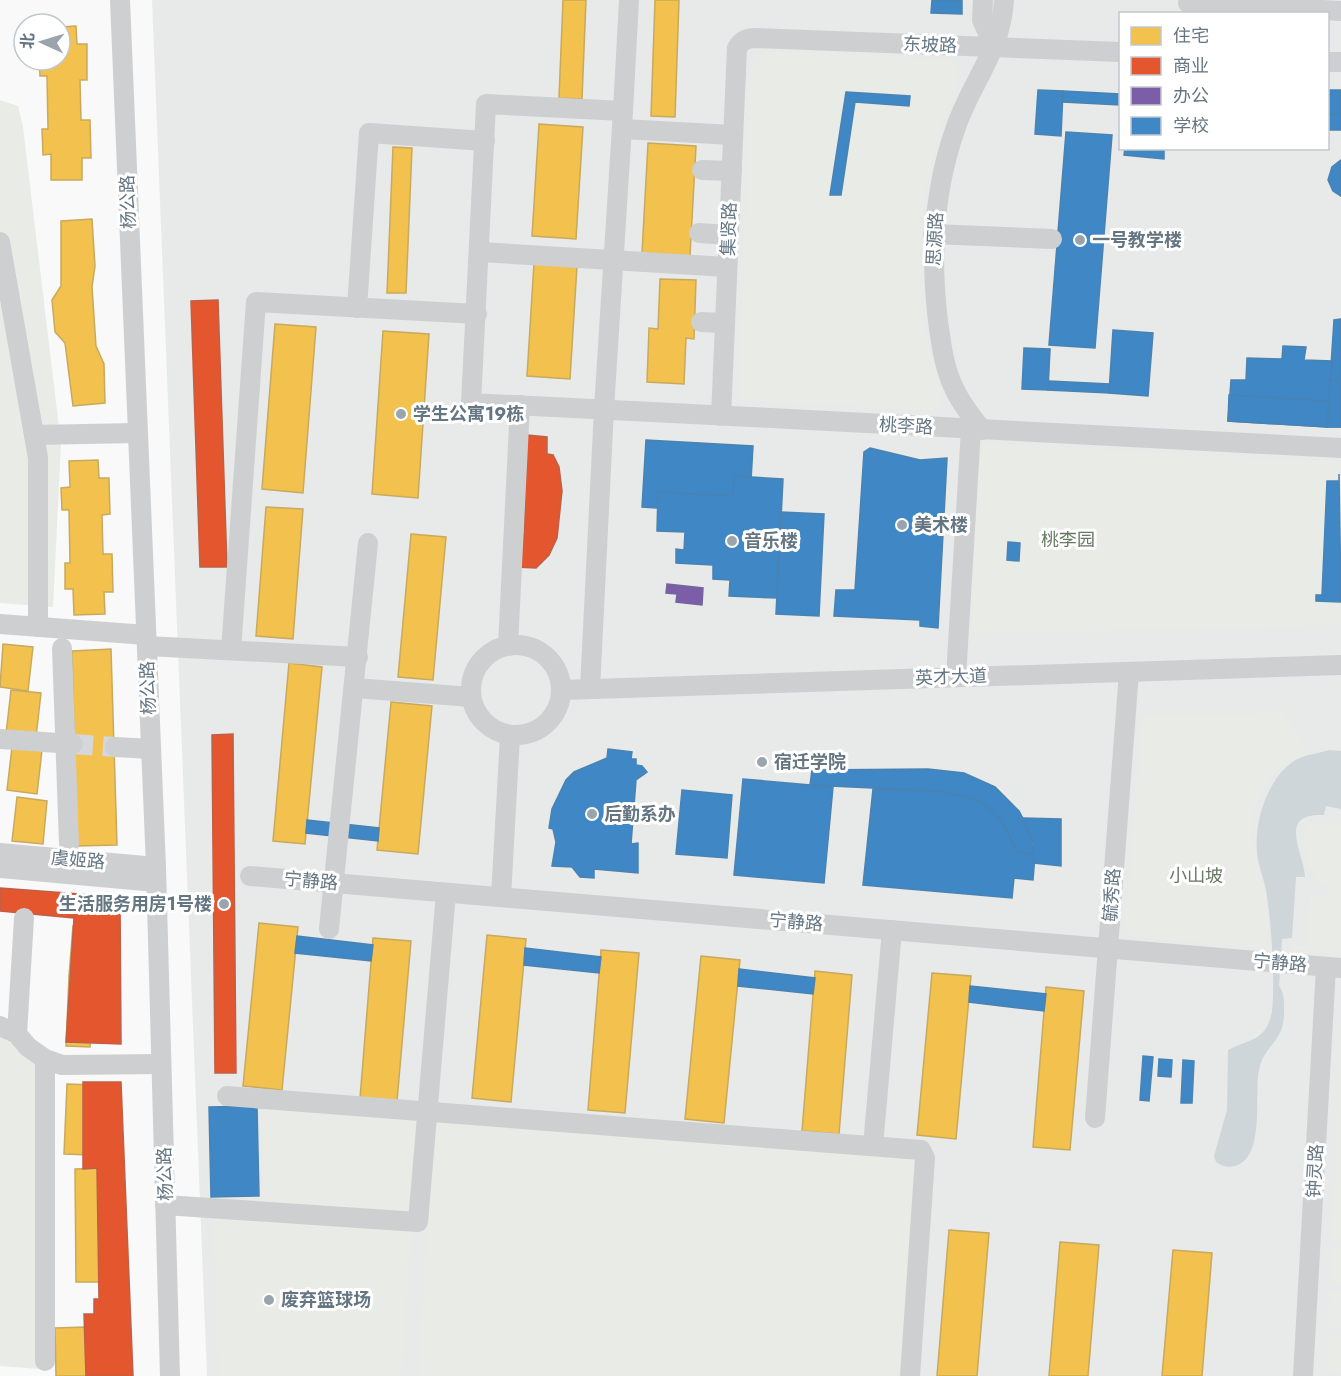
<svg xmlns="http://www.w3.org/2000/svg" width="1341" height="1376" viewBox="0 0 1341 1376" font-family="Jost,'Noto Sans SC',sans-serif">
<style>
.built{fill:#e8e9e9;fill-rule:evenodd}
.green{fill:#e8ebe6}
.water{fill:#ced6d9}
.homes{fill:#f2c14e;stroke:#c8aa5e;stroke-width:1.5}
.shops{fill:#e4572e;stroke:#be6048;stroke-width:1.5}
.offices{fill:#7b5ea7;stroke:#74659c;stroke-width:1.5}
.schools{fill:#3f88c5;stroke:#4a83b1;stroke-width:1.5}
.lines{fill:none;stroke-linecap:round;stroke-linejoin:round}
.minor-tunnel{stroke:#d4d8dc;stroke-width:20;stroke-dasharray:20 10;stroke-linecap:butt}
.minor{stroke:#cecfd0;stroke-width:20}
.poi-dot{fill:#99a4ac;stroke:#fff;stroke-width:2}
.labels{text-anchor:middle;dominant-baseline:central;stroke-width:6;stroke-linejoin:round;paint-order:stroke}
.street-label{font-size:18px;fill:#657683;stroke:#fff}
.poi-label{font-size:18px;font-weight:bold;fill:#657683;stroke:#fff;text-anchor:start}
.park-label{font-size:18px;fill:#687a64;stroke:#fff}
</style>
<rect width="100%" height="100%" fill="#f9f9f9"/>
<path class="built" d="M 152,0 L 1341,0 L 1341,1376 L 207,1376 ZM 1120,14 L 1328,14 L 1328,148 L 1120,148 Z"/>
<g class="green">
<path d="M 764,51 L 951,59 L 958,66 C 963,89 945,112 939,135 C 927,177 920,223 920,266 C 920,292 922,319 928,344 C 931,358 944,384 942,397 C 942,404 937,407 931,411 L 741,400 L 738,396 L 751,71 Z"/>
<path d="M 0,100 L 18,106 L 23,127 L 61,444 L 53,607 L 0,603 Z"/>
<path d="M 979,443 L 1341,462 L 1341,625 L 971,634 Z"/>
<path d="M 1284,713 L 1309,754 L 1285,764 L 1263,788 L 1256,803 L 1251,825 L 1250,840 L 1263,872 L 1268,898 L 1270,949 L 1136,937 L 1125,931 L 1142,719 L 1146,715 Z"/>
<path d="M 1341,822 L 1341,954 L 1290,950 L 1291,943 L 1303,945 L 1307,942 L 1310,895 L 1326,896 L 1328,886 L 1319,885 C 1308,872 1300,841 1308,825 Z"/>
<path d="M 1341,1021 L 1341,1240 L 1332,1239 Z"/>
<path d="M 0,1036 L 39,1061 L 39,1369 L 0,1366 Z"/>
<path d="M 261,1105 L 421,1115 L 409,1211 L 263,1202 Z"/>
<path d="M 435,1119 L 919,1158 L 904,1376 L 417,1376 Z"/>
<path d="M 213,1216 L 412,1224 L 401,1376 L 218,1376 Z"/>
<path d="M 1333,1248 L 1341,1249 L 1341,1284 L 1331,1284 Z"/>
<path d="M 1330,1292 L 1341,1292 L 1341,1328 L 1328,1327 Z"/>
<path d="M 1328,1334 L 1341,1335 L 1341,1371 L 1326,1370 Z"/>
</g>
<path class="water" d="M 1329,750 L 1341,751 L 1341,809 L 1326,806 L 1324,815 C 1276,813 1304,852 1305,877 L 1296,877 L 1292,938 L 1282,939 L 1279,986 C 1284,993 1284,999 1284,1008 C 1286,1043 1264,1043 1259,1070 C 1254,1094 1265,1153 1238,1165 C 1230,1168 1223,1167 1216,1162 L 1214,1156 L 1227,1110 L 1228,1050 C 1250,1039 1266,1041 1272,1012 C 1275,975 1272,933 1267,896 C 1265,881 1258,866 1257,852 C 1254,821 1268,778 1294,761 C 1305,754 1317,754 1329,750 Z"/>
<g class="homes">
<path d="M 563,0 L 586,0 L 582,99 L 559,98 Z"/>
<path d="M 655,0 L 679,0 L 675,117 L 651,116 Z"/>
<path d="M 76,26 L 77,44 L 87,44 L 87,80 L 80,80 L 81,120 L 90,120 L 91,158 L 82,158 L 82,180 L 51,180 L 51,154 L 43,155 L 42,129 L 48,129 L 47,76 L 40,76 L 39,60 L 60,60 L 60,27 Z"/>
<path d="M 539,124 L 583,127 L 576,239 L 532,236 Z"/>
<path d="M 648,143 L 696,146 L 690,256 L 642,253 Z"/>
<path d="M 393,147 L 412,148 L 406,293 L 387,293 Z"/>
<path d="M 92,219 L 95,266 L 92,287 L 96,346 L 104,364 L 105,403 L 73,406 L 65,343 L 55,332 L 52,300 L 61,286 L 61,221 Z"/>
<path d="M 534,263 L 577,266 L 570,379 L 527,376 Z"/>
<path d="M 660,279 L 696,280 L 694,339 L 686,338 L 684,384 L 647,382 L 649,328 L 658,329 Z"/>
<path d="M 275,324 L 316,327 L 303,493 L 262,489 Z"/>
<path d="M 383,331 L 429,334 L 418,498 L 372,494 Z"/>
<path d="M 98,460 L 99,478 L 109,478 L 110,514 L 102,515 L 103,554 L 112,554 L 113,592 L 104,592 L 105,614 L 74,615 L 73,589 L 65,589 L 65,563 L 70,563 L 69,510 L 62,510 L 61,488 L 70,487 L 69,461 Z"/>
<path d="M 266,507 L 303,509 L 293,639 L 256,636 Z"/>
<path d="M 411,534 L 446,537 L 433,680 L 398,677 Z"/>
<path d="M 3,644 L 33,647 L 28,691 L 0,687 Z"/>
<path d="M 111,649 L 117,845 L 77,846 L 72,651 Z"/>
<path d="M 289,663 L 322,667 L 305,844 L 273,841 Z"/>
<path d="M 11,690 L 41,693 L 36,737 L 6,734 Z"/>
<path d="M 391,702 L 432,706 L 418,854 L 377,850 Z"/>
<path d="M 12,747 L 42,750 L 37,794 L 7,790 Z"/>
<path d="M 17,797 L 47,801 L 43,844 L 12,841 Z"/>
<path d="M 259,923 L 298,927 L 282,1090 L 243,1086 Z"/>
<path d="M 73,926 L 98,928 L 94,978 L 69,976 Z"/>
<path d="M 487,935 L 526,939 L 511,1102 L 472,1098 Z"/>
<path d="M 373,938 L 411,941 L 397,1101 L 360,1098 Z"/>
<path d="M 601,950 L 639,953 L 625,1113 L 588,1110 Z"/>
<path d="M 701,956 L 740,960 L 724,1123 L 685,1119 Z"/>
<path d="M 815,971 L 852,975 L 839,1134 L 802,1131 Z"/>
<path d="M 932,973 L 971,976 L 956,1139 L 917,1135 Z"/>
<path d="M 69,976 L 94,978 L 90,1047 L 66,1046 Z"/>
<path d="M 1046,987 L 1084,991 L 1070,1150 L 1033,1147 Z"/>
<path d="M 67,1084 L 93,1085 L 91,1155 L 64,1154 Z"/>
<path d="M 107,1168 L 108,1282 L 76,1282 L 75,1169 Z"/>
<path d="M 949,1230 L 989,1233 L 977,1376 L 937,1376 Z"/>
<path d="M 1060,1242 L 1099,1245 L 1088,1376 L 1049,1376 Z"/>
<path d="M 1173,1250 L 1212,1253 L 1202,1376 L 1162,1376 Z"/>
<path d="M 85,1327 L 86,1376 L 56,1376 L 55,1328 Z"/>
</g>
<g class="shops">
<path d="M 218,300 L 227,567 L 200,567 L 191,301 Z"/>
<path d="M 527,435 L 547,437 L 547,454 L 553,455 L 559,467 L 562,491 L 557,538 L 549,555 L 536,568 L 516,567 L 518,535 L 524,535 Z"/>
<path d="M 233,734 L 236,1073 L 215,1073 L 212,735 Z"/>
<path d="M 0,888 L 120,897 L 121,1044 L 66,1042 L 74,918 L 0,911 Z"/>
<path d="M 83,1082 L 121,1082 L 133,1376 L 86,1376 L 84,1314 L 94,1314 L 94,1299 L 99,1299 L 97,1168 L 83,1169 Z"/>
</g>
<path class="offices" d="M 667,584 L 703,588 L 702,605 L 676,602 L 677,594 L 666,593 Z"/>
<g class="schools">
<path d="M 932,0 L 962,0 L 962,14 L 931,13 Z"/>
<path d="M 1038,90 L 1063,91 L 1061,136 L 1035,134 Z"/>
<rect x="1328" y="90" width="13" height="24"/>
<path d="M 1063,91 L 1120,94 L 1120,105 L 1063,102 Z"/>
<path d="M 846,92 L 910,96 L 909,106 L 855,102 L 841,195 L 830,195 Z"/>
<rect x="1328" y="114" width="13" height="16"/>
<path d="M 1066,132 L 1112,135 L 1095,348 L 1049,345 Z"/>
<path d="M 1125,148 L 1164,148 L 1164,159 L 1124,155 Z"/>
<path d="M 1341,160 L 1341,196 L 1333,191 L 1328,180 L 1332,167 Z"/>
<path d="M 1341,319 L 1341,427 L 1327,427 L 1334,320 Z"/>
<path d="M 1113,330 L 1153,333 L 1148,396 L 1109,393 Z"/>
<path d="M 1283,346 L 1306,347 L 1304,360 L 1332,361 L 1327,427 L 1228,421 L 1231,380 L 1246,380 L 1247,358 L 1282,359 Z"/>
<path d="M 1024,348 L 1050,349 L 1048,390 L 1022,389 Z"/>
<path d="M 1330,379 L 1341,380 L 1341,427 L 1327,427 Z"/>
<path d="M 1049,381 L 1109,384 L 1109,393 L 1048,390 Z"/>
<path d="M 1229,395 L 1329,401 L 1327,427 L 1228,421 Z"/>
<path d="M 646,440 L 753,446 L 749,514 L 642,507 Z"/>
<path d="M 870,448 L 920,460 L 947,458 L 938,628 L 920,626 L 920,620 L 834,616 L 836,590 L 855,590 L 864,452 Z"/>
<path d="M 1339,474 L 1341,602 L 1316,601 L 1316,595 L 1322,595 L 1327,481 L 1339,481 Z"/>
<path d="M 734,476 L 783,479 L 777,598 L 729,596 L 730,580 L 713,579 L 713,565 L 676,563 L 676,549 L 684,550 L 685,532 L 657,531 L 658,492 L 733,496 Z"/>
<path d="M 781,512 L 824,514 L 819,616 L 776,614 Z"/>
<path d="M 1008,542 L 1020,543 L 1019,561 L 1007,560 Z"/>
<path d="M 608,749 L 632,752 L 631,759 L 636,759 L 636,765 L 642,766 L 647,772 L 636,780 L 631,844 L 638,843 L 638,873 L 594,869 L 594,878 L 580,877 L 572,867 L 552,866 L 556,842 L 553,829 L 549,828 L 552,809 L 566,780 L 574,772 L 607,758 Z"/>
<path d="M 928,769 L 964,773 L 995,787 L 1019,811 L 1027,826 L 1035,855 L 1017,852 L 1001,820 L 985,805 L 971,798 L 936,791 L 810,785 L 812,770 Z"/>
<path d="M 743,779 L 833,787 L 824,883 L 734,875 Z"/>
<path d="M 873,789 L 936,791 L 971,798 L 985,805 L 1001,820 L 1017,852 L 1035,855 L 1033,880 L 1014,878 L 1012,898 L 863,885 Z"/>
<path d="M 682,790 L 732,795 L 727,858 L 676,854 Z"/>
<path d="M 1023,818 L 1061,819 L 1061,866 L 1034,863 L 1033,843 Z"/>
<path d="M 307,820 L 379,828 L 378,841 L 306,833 Z"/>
<path d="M 297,936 L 373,945 L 371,961 L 295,953 Z"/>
<path d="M 525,948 L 601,957 L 599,973 L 524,965 Z"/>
<path d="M 739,969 L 815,978 L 813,994 L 738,986 Z"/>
<path d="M 970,986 L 1046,994 L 1044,1011 L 969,1002 Z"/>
<path d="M 1143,1056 L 1153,1057 L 1149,1101 L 1140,1100 Z"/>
<path d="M 1159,1059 L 1172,1060 L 1171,1077 L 1158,1076 Z"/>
<path d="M 1183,1060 L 1194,1061 L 1192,1103 L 1181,1103 Z"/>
<path d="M 257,1106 L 259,1196 L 211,1197 L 209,1107 Z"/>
</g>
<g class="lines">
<path class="minor-tunnel" d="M 73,744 L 115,747"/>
<g class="minor">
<path d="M 120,0 L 156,867 L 170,1376"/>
<path d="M 983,0 L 982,20 L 995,48"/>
<path d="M 1188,3 L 1341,11"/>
<path d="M 1328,62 L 1341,62"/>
<path d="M 623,111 L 629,0"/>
<path d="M 622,129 L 733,135"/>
<path d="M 702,170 L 732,171"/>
<path d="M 699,233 L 729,235"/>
<path d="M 933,234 L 1052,239"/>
<path d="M 0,242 L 38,458 L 38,627"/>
<path d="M 480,252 L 727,267"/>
<path d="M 357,308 L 369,133 L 485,141"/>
<path d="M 701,322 L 725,323"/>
<path d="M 721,416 L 737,48 C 742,40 747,38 756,38 L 1120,52"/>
<path d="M 982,430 C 972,417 961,404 954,388 C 944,368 941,343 938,321 C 930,255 933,191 956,127 C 972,81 1001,52 1004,0"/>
<path d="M 34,435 L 137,433"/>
<path d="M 0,624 L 146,635"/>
<circle cx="516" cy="690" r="45"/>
<path d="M 147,646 L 358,657"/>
<path d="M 508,646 L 520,405"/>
<path d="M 62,648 L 69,844"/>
<path d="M 231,650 L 256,302 L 477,314"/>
<path d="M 956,677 L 971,429"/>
<path d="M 355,688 L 471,697"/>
<path d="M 590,689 L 604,409 L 623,111 L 486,104 L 471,403 C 761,418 1051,431 1341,448"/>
<path d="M 562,690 L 1341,665"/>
<path d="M 0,739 L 73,744"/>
<path d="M 115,747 L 151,749"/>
<path d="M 0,853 L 156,867"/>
<path d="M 0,868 L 156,882"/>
<path d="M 250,876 L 1341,968"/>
<path d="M 501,897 L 510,736"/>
<path d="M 329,929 L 368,543"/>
<path d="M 0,1026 L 17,1034 L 28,1047 L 45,1059 L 62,1065 L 161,1064"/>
<path d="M 17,1034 L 24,918"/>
<path d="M 45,1059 L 45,1361"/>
<path d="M 227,1096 L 921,1150 L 925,1158 L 910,1376"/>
<path d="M 1095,1118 L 1129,672"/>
<path d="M 873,1146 L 892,930"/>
<path d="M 165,1205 L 418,1222 L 446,893"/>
<path d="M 1303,1376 L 1326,967"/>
</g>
</g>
<g class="poi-dot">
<circle cx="1080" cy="240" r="6"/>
<circle cx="401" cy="414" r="6"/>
<circle cx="902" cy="525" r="6"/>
<circle cx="732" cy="541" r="6"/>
<circle cx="762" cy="762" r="6"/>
<circle cx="592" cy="814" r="6"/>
<circle cx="224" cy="904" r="6"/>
<circle cx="269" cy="1300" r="6"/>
</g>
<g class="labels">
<g class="street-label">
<text transform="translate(930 45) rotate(2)">东坡路</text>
<text transform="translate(128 202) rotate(-92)">杨公路</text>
<text transform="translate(729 229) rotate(-88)">集贤路</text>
<text transform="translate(935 239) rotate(-87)">思源路</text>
<text transform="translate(906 426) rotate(3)">桃李路</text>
<text transform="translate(951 677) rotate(-2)">英才大道</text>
<text transform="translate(148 688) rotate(-92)">杨公路</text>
<text transform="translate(78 860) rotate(5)">虞姬路</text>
<text transform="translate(311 881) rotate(5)">宁静路</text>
<text transform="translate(1112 895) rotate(-86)">毓秀路</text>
<text transform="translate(796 922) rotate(5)">宁静路</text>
<text transform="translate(1280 963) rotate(5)">宁静路</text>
<text transform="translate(1315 1171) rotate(-87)">钟灵路</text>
<text transform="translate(165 1174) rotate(-92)">杨公路</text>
</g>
<g class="poi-label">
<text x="1092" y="240">一号教学楼</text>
<text x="413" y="414">学生公寓19栋</text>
<text x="914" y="525">美术楼</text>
<text x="744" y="541">音乐楼</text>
<text x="774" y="762">宿迁学院</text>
<text x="604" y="814">后勤系办</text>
<text x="212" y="904" text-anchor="end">生活服务用房1号楼</text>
<text x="281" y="1300">废弃篮球场</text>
</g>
<g class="park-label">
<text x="1068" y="540">桃李园</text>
<text x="1196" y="876">小山坡</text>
</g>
</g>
<rect x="1119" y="12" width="210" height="138" fill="#ffffff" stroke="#c1c8cd" stroke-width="1.5"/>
<rect x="1131" y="27" width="30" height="18" fill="#f2c14e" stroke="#c1c8cd" stroke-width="1.5"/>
<text x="1173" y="42" font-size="18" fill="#657683">住宅</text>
<rect x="1131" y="57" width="30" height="18" fill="#e4572e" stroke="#c1c8cd" stroke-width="1.5"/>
<text x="1173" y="72" font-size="18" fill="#657683">商业</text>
<rect x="1131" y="87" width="30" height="18" fill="#7b5ea7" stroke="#c1c8cd" stroke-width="1.5"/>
<text x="1173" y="102" font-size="18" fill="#657683">办公</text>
<rect x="1131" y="117" width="30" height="18" fill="#3f88c5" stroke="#c1c8cd" stroke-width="1.5"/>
<text x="1173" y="132" font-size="18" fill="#657683">学校</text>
<g transform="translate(42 42) rotate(274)"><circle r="28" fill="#ffffff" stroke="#c1c8cd" stroke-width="1.5"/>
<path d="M0-4.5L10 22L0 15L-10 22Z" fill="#99a4ac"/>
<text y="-9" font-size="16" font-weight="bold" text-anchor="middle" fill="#657683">北</text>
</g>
</svg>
